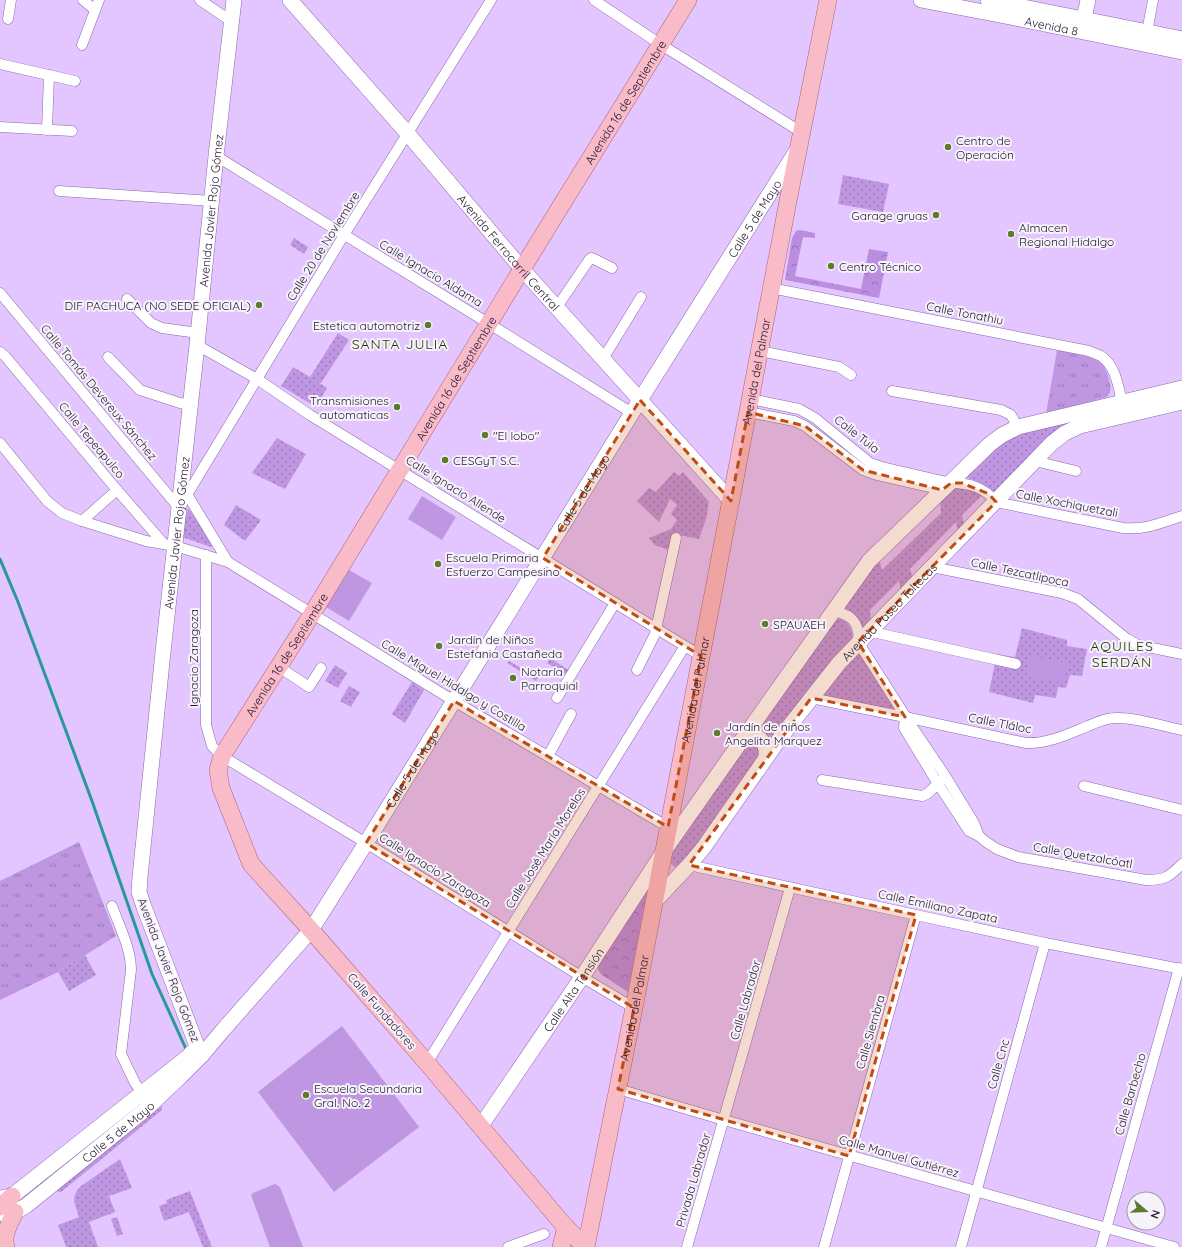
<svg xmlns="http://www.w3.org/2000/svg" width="1182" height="1247" viewBox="0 0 1182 1247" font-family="Quicksand,sans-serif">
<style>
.grass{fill:url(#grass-tufts)}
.forest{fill:url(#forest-crowns)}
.park{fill:url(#park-dots)}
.pitch{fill:#be96e1}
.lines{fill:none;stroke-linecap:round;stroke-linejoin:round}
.stream{stroke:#2a9898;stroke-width:3}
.street-casing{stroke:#8b68a9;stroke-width:11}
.secondary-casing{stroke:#8b68a9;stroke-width:16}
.primary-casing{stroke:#ab6479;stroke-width:18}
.street{stroke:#fff;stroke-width:10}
.secondary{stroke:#fff;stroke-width:15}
.primary{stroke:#f8bbc7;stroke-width:17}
.marked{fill:#c14c13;fill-opacity:0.2;stroke:#c14c13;stroke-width:3;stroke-dasharray:8 5;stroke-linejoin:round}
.poi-dot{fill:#5c7a30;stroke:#f7f3fa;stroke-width:1.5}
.labels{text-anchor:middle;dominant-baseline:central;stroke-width:4;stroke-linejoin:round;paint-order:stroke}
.street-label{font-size:12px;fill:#241630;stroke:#f7f3fa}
.poi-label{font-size:12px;fill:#241630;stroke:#f7f3fa;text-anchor:start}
.quarter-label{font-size:14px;letter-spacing:1px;fill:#1f3200;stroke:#f7f3fa}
</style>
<defs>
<pattern id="grass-tufts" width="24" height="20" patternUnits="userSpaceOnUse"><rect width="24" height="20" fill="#be96e1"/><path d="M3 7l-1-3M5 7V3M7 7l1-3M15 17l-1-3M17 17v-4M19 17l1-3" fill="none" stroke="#9a79b7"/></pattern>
<pattern id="forest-crowns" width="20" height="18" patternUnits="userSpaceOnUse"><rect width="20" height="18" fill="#ba8de0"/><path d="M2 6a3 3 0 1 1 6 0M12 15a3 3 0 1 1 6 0" fill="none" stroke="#9772b6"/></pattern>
<pattern id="park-dots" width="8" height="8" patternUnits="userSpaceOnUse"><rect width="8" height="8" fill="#be96e1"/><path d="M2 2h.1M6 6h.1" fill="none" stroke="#9a79b7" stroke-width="1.8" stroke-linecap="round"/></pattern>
</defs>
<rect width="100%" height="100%" fill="#e3c6ff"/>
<g class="grass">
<path d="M 1057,350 C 1070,353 1094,355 1103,365 C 1106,369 1108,375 1109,380 C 1111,387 1112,391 1107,397 L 1046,414 Z"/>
<path d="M 79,842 L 116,936 L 58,972 L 0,1000 L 0,881 Z"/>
</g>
<g class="forest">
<path d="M 800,230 L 815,233 L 815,238 L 803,237 L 795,276 L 861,289 L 869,249 L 888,252 L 879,298 L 785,280 L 792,238 L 796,231 Z"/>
<path d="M 648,888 L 628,992 L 602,975 L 598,970 L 598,963 Z"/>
</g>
<g class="park">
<path d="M 843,175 L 889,184 L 883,212 L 838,204 Z"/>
<path d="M 294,238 L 308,247 L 304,254 L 290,245 Z"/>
<path d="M 338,333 L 349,340 L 321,383 L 315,380 L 327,388 L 316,407 L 281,386 L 293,367 L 310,377 Z"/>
<path d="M 1070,420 L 1071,423 L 996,493 L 981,483 L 964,477 L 1010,436 Z"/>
<path d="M 277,438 L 306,454 L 285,489 L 252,473 Z"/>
<path d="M 674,472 L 679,476 L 683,472 L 709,502 L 706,519 L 699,539 L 673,534 L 668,550 L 655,545 L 649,538 L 671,529 L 677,520 L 671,514 L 677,505 L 670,499 L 659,522 L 637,501 L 649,488 L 656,492 Z"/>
<path d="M 956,488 L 971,489 L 982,495 L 962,515 L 964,526 L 958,532 L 956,522 L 910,569 L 913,579 L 901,592 L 899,581 L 870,610 L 871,622 L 861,632 C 862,619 856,613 844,609 L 879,558 L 882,570 L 941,513 L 940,500 L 948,492 Z"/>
<path d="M 236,505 L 261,520 L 245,541 L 224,525 Z"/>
<path d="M 188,508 L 212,541 L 213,545 L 211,547 L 182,537 Z"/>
<path d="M 840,618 C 849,622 854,631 852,641 L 773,736 C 764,736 761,731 761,722 L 831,624 Z"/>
<path d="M 1022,628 L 1067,640 L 1067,646 L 1087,649 L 1082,676 L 1070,675 L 1066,688 L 1058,687 L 1056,698 L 1035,695 L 1033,703 L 989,692 L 997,654 L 1015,657 Z"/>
<path d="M 858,652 L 899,711 L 820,697 Z"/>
<path d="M 550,658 L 570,671 L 568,675 L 547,663 Z"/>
<path d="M 509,661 L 521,668 L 533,671 L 534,673 L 539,676 L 536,681 L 507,663 Z"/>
<path d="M 335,665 L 347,673 L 338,688 L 325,681 Z"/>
<path d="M 412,682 L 424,690 L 405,723 L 392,714 Z"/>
<path d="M 349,686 L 360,692 L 351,707 L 340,701 Z"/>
<path d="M 752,741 L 764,754 L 679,868 C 668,864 670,862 669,851 L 744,745 Z"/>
<path d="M 85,955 L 96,975 L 69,991 L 58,972 Z"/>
<path d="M 162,1106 L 162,1110 L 61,1192 L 56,1191 Z"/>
<path d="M 120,1159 L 132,1188 L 109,1196 L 115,1212 L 89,1222 L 98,1247 L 66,1247 L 58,1225 L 79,1217 C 75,1203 70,1197 81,1186 Z"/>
<path d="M 190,1191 L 212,1247 L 203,1247 L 189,1212 L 164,1221 L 159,1206 L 167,1203 L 166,1200 Z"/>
<path d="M 117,1217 L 123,1234 L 117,1236 L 111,1219 Z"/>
</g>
<g class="pitch">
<path d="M 422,496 L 456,517 L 442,540 L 408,519 Z"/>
<path d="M 349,570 L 372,583 L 349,621 L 326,607 Z"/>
<path d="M 1030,656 L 1068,663 L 1064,683 L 1026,677 Z"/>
<path d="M 342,1026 L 419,1127 L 334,1192 L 258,1092 Z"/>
<path d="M 275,1184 L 280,1187 L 303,1247 L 270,1247 L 251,1195 L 253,1193 Z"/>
</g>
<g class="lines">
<path class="stream" d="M 0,559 L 18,602 L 92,801 L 152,974 L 186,1049"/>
<defs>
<g id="street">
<path d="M 83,0 L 95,10"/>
<path d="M 200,0 L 231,21"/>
<path d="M 594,0 L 660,44 L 801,132"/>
<path d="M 8,19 L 11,0"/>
<path d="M 1147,32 L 1153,0"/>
<path d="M 82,45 L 99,0"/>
<path d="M 0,64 L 75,81"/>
<path d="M 0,127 L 72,131"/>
<path d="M 47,130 L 49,75"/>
<path d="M 216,156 L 488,323 L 632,413"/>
<path d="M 59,191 L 212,201"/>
<path d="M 771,288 L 1089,351 C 1093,353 1097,354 1101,356 C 1116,366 1118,386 1122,402"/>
<path d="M 0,293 L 179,508 L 344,235 L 491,0"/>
<path d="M 127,299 L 151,323 L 162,328 L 198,333"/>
<path d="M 557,307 L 589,260 L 591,258 L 594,259 L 612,268"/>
<path d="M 197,345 L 257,379 L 310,415 L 701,656"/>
<path d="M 760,351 L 839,367 L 851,375"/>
<path d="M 0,352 L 5,356 L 117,490 L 164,544"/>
<path d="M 108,357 L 140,390 L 180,403 L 190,405"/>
<path d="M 603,359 L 641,297"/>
<path d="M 892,391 L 1001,410 L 1011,415 L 1018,427"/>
<path d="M 751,399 L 799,409 L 815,418 L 870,463 L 882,467 L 951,483 C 969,483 984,487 996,502 L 1123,528 C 1145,530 1161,523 1182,516"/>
<path d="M 748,412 L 794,421 L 805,426 L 863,470 L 877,475 L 942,490"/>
<path d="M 0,443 L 47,501 L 62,513 L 82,521 L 146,541 L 175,546 L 228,562 L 454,701 L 668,827"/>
<path d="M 1035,461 L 1076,471"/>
<path d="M 187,494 L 228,562"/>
<path d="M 82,521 L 117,490"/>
<path d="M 206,555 L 206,725 L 212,746 L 222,756 L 366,843 L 582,977 L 634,1008"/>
<path d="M 932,567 L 1062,593 L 1078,599 L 1127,639 L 1138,645 L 1182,654"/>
<path d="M 834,611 C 852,615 860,623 858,642 L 911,725 L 946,777 L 974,823 L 979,836"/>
<path d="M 868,631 L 1016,664"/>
<path d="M 279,667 L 309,687 L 321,668"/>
<path d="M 637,670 L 655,634 L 676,538"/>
<path d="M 557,698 L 615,603"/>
<path d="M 811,698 L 905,717 L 1026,743 C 1048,744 1068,734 1088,726 C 1097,722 1106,718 1115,718 C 1135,717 1162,726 1182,730"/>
<path d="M 905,717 L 904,728 L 938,784 L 969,831 L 979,836 L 986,842 L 997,849 L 1018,857 L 1146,880 C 1165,880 1169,877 1182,864"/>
<path d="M 548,756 L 571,714"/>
<path d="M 822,780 L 922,796 L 927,794 L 943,779"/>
<path d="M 1084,786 L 1182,810"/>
<path d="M 689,865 L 916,915 L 1045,943 L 1182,969"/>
<path d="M 112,906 C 119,926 131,948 131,970 L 121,1054 L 135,1083 L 142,1093 L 143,1099"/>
<path d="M 427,1063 L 685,646"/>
<path d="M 618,1089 L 724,1120 L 1174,1247"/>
<path d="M 508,1247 L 544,1234"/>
<path d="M 687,1247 L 790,888"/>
<path d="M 824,1247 L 916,915"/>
<path d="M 961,1247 L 1045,943"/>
<path d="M 1101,1247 L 1179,968"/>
</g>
<g id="secondary">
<path id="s1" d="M 290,0 L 408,134 L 522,269 L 731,501"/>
<path id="s2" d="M 921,0 L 1015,18 L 1182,52"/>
<path d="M 988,0 L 1182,39"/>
<path d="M 1082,28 L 1088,0"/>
<path d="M 742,740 C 757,729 768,743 766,758"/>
<path id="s3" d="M 655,901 L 689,865 L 704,847 L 780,738 L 839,663 L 1052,443 L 1065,433 L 1080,426 L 1182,402"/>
<path id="s4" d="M 202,1055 L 197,1046 L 144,907 L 139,892 L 140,877 L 163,652 L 197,345 L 216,156 L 234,0"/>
<path id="s5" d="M 480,1127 L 582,977 L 664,851 L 742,740 L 869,561 L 990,444 L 1002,435 L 1018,427 L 1182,388"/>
<path d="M 1,1198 L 12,1196 L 189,1056 L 192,1052"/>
<path id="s6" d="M 0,1213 C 10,1216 19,1210 27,1205 L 146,1109 L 180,1077 L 202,1055 L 223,1030 L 311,930 L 366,843 L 640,400 L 797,150"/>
</g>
<g id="primary">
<path d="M 0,1207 L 12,1196"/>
<path d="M 6,1247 C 2,1235 10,1223 15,1212"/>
<path d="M 561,1247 L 566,1227"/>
<path id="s7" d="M 585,1247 L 562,1223 L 427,1063 L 311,930 L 251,864 L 221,788 L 218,770 L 222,756 L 312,614 L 522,269 L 688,0"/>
<path id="s8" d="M 586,1247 L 634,1008 L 789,196 L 828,0"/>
</g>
</defs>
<use href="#street" class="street-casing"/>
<use href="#secondary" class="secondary-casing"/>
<use href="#primary" class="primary-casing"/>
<use href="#street" class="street"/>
<use href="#secondary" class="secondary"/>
<use href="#primary" class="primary"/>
</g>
<path class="marked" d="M 640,400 L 731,501 L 748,412 L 805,426 L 863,470 L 942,490 L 951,483 L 962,483 L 989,494 L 996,502 L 858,642 L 905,717 L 811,698 L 689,865 L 916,915 L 849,1156 L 618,1089 L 634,1008 L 366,843 L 454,701 L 668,827 L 701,656 L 543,558 Z"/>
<g class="poi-dot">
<circle cx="948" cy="147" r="4"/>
<circle cx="936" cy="215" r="4"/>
<circle cx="1011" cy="234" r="4"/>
<circle cx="831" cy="266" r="4"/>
<circle cx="259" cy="305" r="4"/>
<circle cx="428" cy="325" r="4"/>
<circle cx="397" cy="407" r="4"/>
<circle cx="485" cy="435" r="4"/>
<circle cx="445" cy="460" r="4"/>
<circle cx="438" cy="564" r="4"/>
<circle cx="765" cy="624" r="4"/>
<circle cx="439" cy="646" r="4"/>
<circle cx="513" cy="678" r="4"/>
<circle cx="717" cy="733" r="4"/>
<circle cx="306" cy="1095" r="4"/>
</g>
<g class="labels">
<g class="street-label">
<text stroke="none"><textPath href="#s2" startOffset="133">Avenida 8</textPath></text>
<text stroke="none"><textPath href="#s7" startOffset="1391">Avenida 16 de Septiembre</textPath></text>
<text stroke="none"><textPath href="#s4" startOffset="860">Avenida Javier Rojo Gómez</textPath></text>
<text stroke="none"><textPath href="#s6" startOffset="1264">Calle 5 de Mayo</textPath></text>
<text transform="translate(323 246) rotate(-58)">Calle 20 de Noviembre</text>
<text stroke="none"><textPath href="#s1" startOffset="334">Avenida Ferrocarril Central</textPath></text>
<text transform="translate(431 273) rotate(31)">Calle Ignacio Aldama</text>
<text transform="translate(965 313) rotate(11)">Calle Tonathiu</text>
<text stroke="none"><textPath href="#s8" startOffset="892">Avenida del Palmar</textPath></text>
<text stroke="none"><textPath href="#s7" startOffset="1067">Avenida 16 de Septiembre</textPath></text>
<text transform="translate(99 392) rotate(50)">Calle Tomás Devereux Sánchez</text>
<text transform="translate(857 434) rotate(38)">Calle Tula</text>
<text transform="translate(92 440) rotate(50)">Calle Tepeapulco</text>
<text transform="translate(456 489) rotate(32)">Calle Ignacio Allende</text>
<text stroke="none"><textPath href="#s6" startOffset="940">Calle 5 de Mayo</textPath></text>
<text transform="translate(1067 503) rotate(11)">Calle Xochiquetzali</text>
<text stroke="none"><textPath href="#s4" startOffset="536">Avenida Javier Rojo Gómez</textPath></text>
<text transform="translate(1020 572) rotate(12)">Calle Tezcatlipoca</text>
<text stroke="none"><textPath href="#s3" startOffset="373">Avenida Paseo Toltecas</textPath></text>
<text stroke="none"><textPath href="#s7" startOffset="743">Avenida 16 de Septiembre</textPath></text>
<text transform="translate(193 658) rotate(-90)">Ignacio Zaragoza</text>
<text transform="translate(454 685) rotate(31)">Calle Miguel Hidalgo y Costilla</text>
<text stroke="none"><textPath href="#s8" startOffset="568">Avenida del Palmar</textPath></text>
<text transform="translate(1000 723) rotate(11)">Calle Tláloc</text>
<text stroke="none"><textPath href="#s6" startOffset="616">Calle 5 de Mayo</textPath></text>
<text transform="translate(545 848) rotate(-58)">Calle José María Morelos</text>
<text transform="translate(1083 855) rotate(10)">Calle Quetzalcóatl</text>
<text transform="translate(435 870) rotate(32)">Calle Ignacio Zaragoza</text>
<text transform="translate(938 906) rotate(12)">Calle Emiliano Zapata</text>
<text transform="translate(169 970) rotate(69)">Avenida Javier Rojo Gómez</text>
<text stroke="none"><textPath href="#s5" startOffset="166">Calle Alta Tensión</textPath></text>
<text transform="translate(745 1000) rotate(-74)">Calle Labrador</text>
<text stroke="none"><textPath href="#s8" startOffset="244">Avenida del Palmar</textPath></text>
<text transform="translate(382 1011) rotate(49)">Calle Fundadores</text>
<text transform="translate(870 1032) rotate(-74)">Calle Siembra</text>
<text transform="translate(998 1064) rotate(-74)">Calle Cnc</text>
<text transform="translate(1130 1094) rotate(-74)">Calle Barbecho</text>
<text stroke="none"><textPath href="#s6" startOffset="146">Calle 5 de Mayo</textPath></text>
<text transform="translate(899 1156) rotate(16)">Calle Manuel Gutiérrez</text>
<text transform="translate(693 1180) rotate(-74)">Privada Labrador</text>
</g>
<g class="poi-label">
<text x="956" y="140">Centro de<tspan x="956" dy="14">Operación</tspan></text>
<text x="928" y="215" text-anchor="end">Garage gruas</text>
<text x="1019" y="227">Almacen<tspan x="1019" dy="14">Regional Hidalgo</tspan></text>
<text x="839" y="266">Centro Técnico</text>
<text x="251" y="305" text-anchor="end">DIF PACHUCA (NO SEDE OFICIAL)</text>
<text x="420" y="325" text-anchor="end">Estetica automotriz</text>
<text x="389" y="400" text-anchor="end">Transmisiones<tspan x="389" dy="14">automaticas</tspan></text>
<text x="493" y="435">"El lobo"</text>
<text x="453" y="460">CESGyT S.C.</text>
<text x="446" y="557">Escuela Primaria<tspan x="446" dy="14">Esfuerzo Campesino</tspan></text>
<text x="773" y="624">SPAUAEH</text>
<text x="447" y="639">Jardín de Niños<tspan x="447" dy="14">Estefania Castañeda</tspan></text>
<text x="521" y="671">Notaría<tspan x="521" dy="14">Parroquial</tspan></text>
<text x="725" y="726">Jardín de niños<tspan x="725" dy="14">Angelita Marquez</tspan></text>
<text x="314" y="1088">Escuela Secundaria<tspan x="314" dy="14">Gral. No. 2</tspan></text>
</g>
<g class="quarter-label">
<text x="400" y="344">SANTA JULIA</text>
<text x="1122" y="646">AQUILES<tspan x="1122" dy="16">SERDÁN</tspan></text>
</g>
</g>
<g transform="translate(1146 1211) rotate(109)"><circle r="19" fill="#f7f3fa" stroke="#a39ba9"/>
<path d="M0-3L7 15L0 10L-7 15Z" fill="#5c7a30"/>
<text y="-6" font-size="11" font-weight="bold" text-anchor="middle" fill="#241630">N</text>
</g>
</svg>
